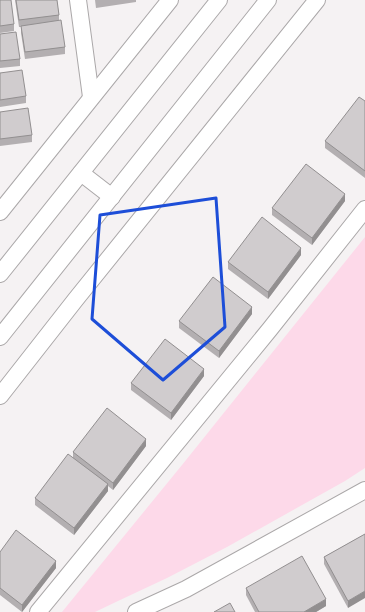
<svg xmlns="http://www.w3.org/2000/svg" width="365" height="612" viewBox="0 0 365 612" font-family="'DM Sans',sans-serif">
<style>
.green{fill:#fdd9e9}
.lines{fill:none;stroke-linecap:round;stroke-linejoin:round}
.minor-casing{stroke:#aba8a9;stroke-width:18}
.minor{stroke:#fff;stroke-width:16}
.wall{fill:#b3afb1}
.shaded-wall{fill:#928f90}
.building{fill:#d0ccce;stroke:#928f90}
.marked{fill:none;stroke:#1d4ed8;stroke-width:3;stroke-linejoin:round}
</style>
<rect width="100%" height="100%" fill="#f5f2f3"/>
<path class="green" d="M 365,237 L 365,468 L 345,481 L 227,547 L 167,578 L 118,601 L 95,612 L 62,612 L 182,465 Z"/>
<g class="lines">
<defs>
<g id="minor">
<path d="M 78,0 L 91,97"/>
<path d="M 81,173 L 112,197"/>
<path d="M 0,212 L 170,0"/>
<path d="M 0,274 L 219,0"/>
<path d="M 0,337 L 268,0"/>
<path d="M 0,396 L 76,299 L 317,0"/>
<path d="M 38,612 L 270,329 L 365,209"/>
<path d="M 136,612 L 186,589 L 365,490"/>
</g>
</defs>
<use href="#minor" class="minor-casing"/>
<use href="#minor" class="minor"/>
</g>
<g class="wall">
<path d="M 0,0 L 14,24 L 14,31 L 0,33 Z"/>
<path d="M 15,0 L 57,0 L 59,15 L 59,21 L 65,47 L 65,54 L 25,59 L 21,33 L 21,27 L 19,27 Z"/>
<path d="M 95,0 L 136,0 L 136,2 L 96,8 Z"/>
<path d="M 0,34 L 20,59 L 20,66 L 0,68 Z"/>
<path d="M 0,73 L 26,96 L 26,103 L 0,107 Z"/>
<path d="M 365,101 L 365,178 L 325,148 L 325,141 Z"/>
<path d="M 0,112 L 32,135 L 32,142 L 0,146 Z"/>
<path d="M 345,201 L 312,245 L 272,215 L 272,208 Z"/>
<path d="M 301,255 L 268,299 L 228,269 L 228,262 Z"/>
<path d="M 252,314 L 219,358 L 179,328 L 179,321 Z"/>
<path d="M 204,376 L 171,420 L 131,390 L 131,383 Z"/>
<path d="M 146,446 L 113,490 L 108,486 L 108,491 L 74,535 L 35,505 L 35,498 L 73,458 L 73,452 Z"/>
<path d="M 365,534 L 348,608 L 324,564 L 324,557 Z"/>
<path d="M 0,552 L 56,568 L 22,612 L 0,595 Z"/>
<path d="M 246,588 L 326,606 L 316,612 L 255,612 L 246,595 Z"/>
</g>
<g class="shaded-wall">
<path d="M 345,194 L 345,201 L 312,245 L 312,238 Z"/>
<path d="M 301,248 L 301,255 L 268,299 L 268,292 Z"/>
<path d="M 252,307 L 252,314 L 219,358 L 219,351 Z"/>
<path d="M 204,369 L 204,376 L 171,420 L 171,413 Z"/>
<path d="M 146,439 L 146,446 L 113,490 L 113,483 Z"/>
<path d="M 108,484 L 108,491 L 74,535 L 74,528 Z"/>
<path d="M 56,561 L 56,568 L 22,612 L 22,605 Z"/>
<path d="M 365,591 L 365,598 L 348,608 L 348,601 Z"/>
<path d="M 326,599 L 326,606 L 316,612 L 304,612 Z"/>
</g>
<g class="building">
<path d="M 0,0 L 11,0 L 14,24 L 0,26 Z"/>
<path d="M 16,0 L 57,0 L 59,15 L 19,20 Z"/>
<path d="M 61,20 L 65,47 L 25,52 L 21,26 Z"/>
<path d="M 16,32 L 20,59 L 0,61 L 0,34 Z"/>
<path d="M 22,70 L 26,96 L 0,100 L 0,73 Z"/>
<path d="M 359,97 L 365,101 L 365,171 L 325,141 Z"/>
<path d="M 28,108 L 32,135 L 0,139 L 0,112 Z"/>
<path d="M 306,164 L 345,194 L 312,238 L 272,208 Z"/>
<path d="M 262,217 L 301,248 L 268,292 L 228,262 Z"/>
<path d="M 213,277 L 252,307 L 219,351 L 179,321 Z"/>
<path d="M 165,339 L 204,369 L 171,413 L 131,383 Z"/>
<path d="M 107,408 L 146,439 L 113,483 L 73,452 Z"/>
<path d="M 68,454 L 108,484 L 74,528 L 35,498 Z"/>
<path d="M 16,530 L 56,561 L 22,605 L 0,588 L 0,552 Z"/>
<path d="M 365,534 L 365,591 L 348,601 L 324,557 Z"/>
<path d="M 302,556 L 326,599 L 304,612 L 259,612 L 246,588 Z"/>
<path d="M 230,603 L 235,612 L 214,612 Z"/>
</g>
<path class="marked" d="M 216,198 L 225,327 L 163,380 L 92,319 L 100,215 Z"/>
</svg>
